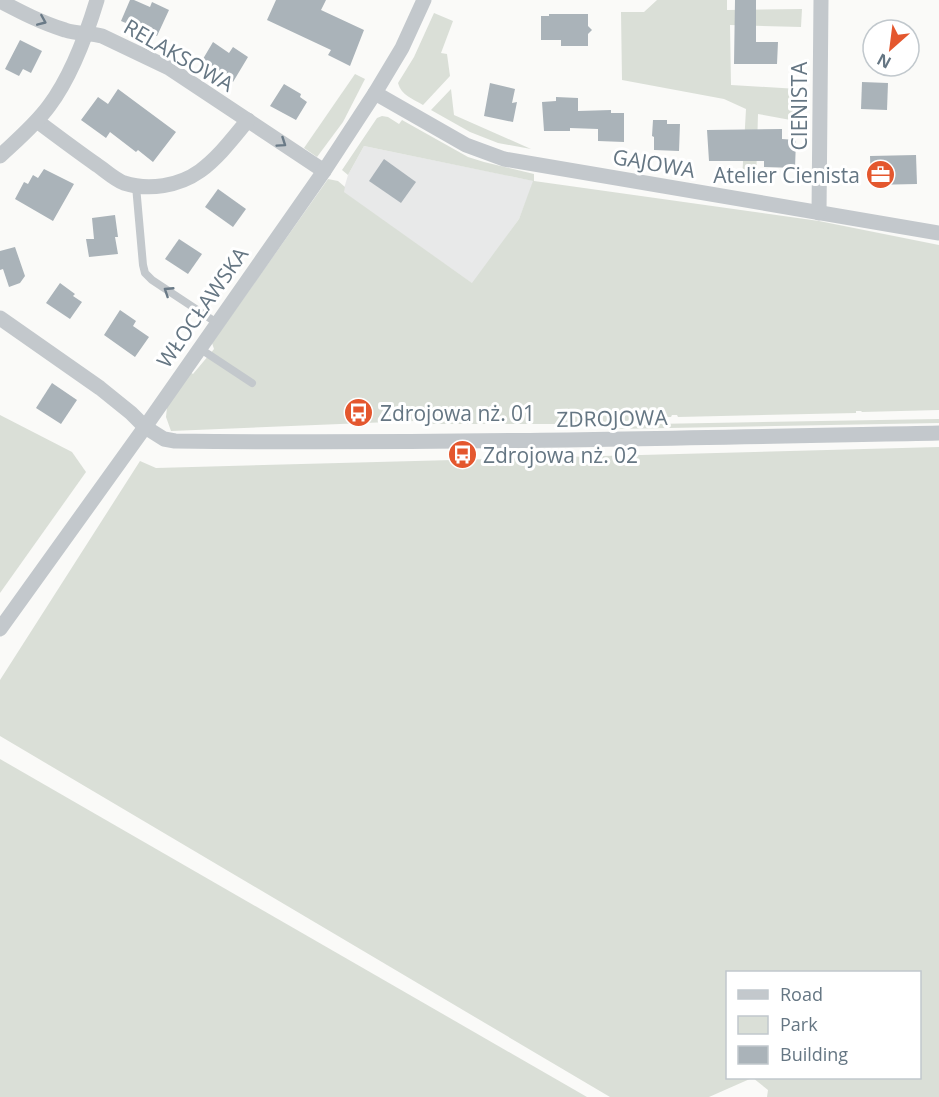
<svg xmlns="http://www.w3.org/2000/svg" width="939" height="1097" viewBox="0 0 939 1097" font-family="'Open Sans',sans-serif">
<style>
.built{fill:#e8e9e9}
.green{fill:#dadfd7}
.building{fill:#aab3b9}
.lines{fill:none;stroke-linecap:round;stroke-linejoin:round}
.service{stroke:#c3c8cc;stroke-width:8}
.minor{stroke:#c3c8cc;stroke-width:15}
.oneway{stroke:#6a7a87}
.labels{text-anchor:middle;dominant-baseline:central;stroke-width:6;stroke-linejoin:round;paint-order:stroke}
.street-label{font-size:21px;fill:#657683;stroke:#fff}
.poi-label{font-size:21px;fill:#657683;stroke:#fff;text-anchor:start}
</style>
<rect width="100%" height="100%" fill="#fafaf8"/>
<path class="built" d="M 364,146 L 534,181 L 519,219 L 473,284 L 343,192 L 348,175 Z"/>
<g class="green">
<path d="M 657,0 L 727,0 L 727,10 L 802,9 L 801,27 L 730,25 L 731,85 L 798,89 L 796,121 L 758,114 L 756,183 L 742,180 L 746,109 L 724,99 L 622,80 L 621,12 L 644,12 Z"/>
<path d="M 434,13 L 453,21 L 441,53 L 447,54 L 450,76 L 423,105 C 413,99 401,95 398,83 L 414,57 Z"/>
<path d="M 355,74 L 365,79 L 343,122 L 317,157 L 304,148 Z"/>
<path d="M 451,89 L 454,115 L 531,149 L 498,143 L 470,132 L 431,110 Z"/>
<path d="M 382,116 L 388,117 L 399,124 L 402,120 L 468,157 L 484,162 L 534,174 L 534,181 L 819,221 L 939,245 L 939,410 L 862,412 L 861,411 L 856,411 L 856,413 L 678,417 L 677,415 L 672,415 L 671,417 L 651,417 L 607,424 L 434,424 L 414,421 L 171,431 L 166,417 L 167,407 L 190,372 L 193,374 L 214,349 L 212,343 L 328,179 L 338,181 L 345,187 L 344,192 L 472,283 L 519,219 L 533,181 L 364,146 L 348,175 L 342,170 L 377,118 Z"/>
<path d="M 0,415 L 72,452 L 86,472 L 0,593 Z"/>
<path d="M 939,419 L 939,423 L 615,429 L 653,424 Z"/>
<path d="M 939,447 L 939,1097 L 767,1097 L 768,1090 L 753,1078 L 920,1078 L 920,972 L 728,972 L 728,1078 L 752,1078 L 709,1097 L 610,1097 L 0,736 L 0,680 L 140,461 L 156,468 Z"/>
<path d="M 0,759 L 587,1097 L 0,1097 Z"/>
</g>
<g class="building">
<path d="M 130,0 L 134,0 L 150,7 L 152,2 L 169,10 L 157,36 L 121,21 Z"/>
<path d="M 276,0 L 326,0 L 321,10 L 364,30 L 350,66 L 328,55 L 331,50 L 267,20 Z"/>
<path d="M 735,0 L 756,0 L 756,42 L 778,42 L 777,64 L 734,64 Z"/>
<path d="M 549,14 L 588,14 L 588,26 L 592,30 L 588,34 L 588,46 L 561,46 L 561,40 L 541,40 L 541,16 L 549,16 Z"/>
<path d="M 20,40 L 42,51 L 31,73 L 23,69 L 19,76 L 5,69 Z"/>
<path d="M 213,42 L 229,53 L 233,47 L 248,57 L 233,82 L 200,64 Z"/>
<path d="M 862,82 L 888,83 L 887,110 L 861,109 Z"/>
<path d="M 490,83 L 515,89 L 512,103 L 517,102 L 513,122 L 484,116 Z"/>
<path d="M 284,84 L 301,94 L 300,97 L 307,102 L 296,120 L 270,106 Z"/>
<path d="M 118,89 L 176,132 L 153,162 L 138,150 L 136,152 L 110,132 L 106,138 L 81,120 L 98,97 L 108,104 Z"/>
<path d="M 556,97 L 578,98 L 578,111 L 611,110 L 611,113 L 624,113 L 624,142 L 598,141 L 598,129 L 570,128 L 570,131 L 544,131 L 542,102 L 556,101 Z"/>
<path d="M 653,120 L 667,120 L 667,124 L 680,124 L 679,151 L 654,150 L 654,137 L 652,136 Z"/>
<path d="M 782,129 L 782,139 L 796,140 L 795,168 L 764,167 L 764,161 L 709,161 L 707,130 Z"/>
<path d="M 916,155 L 917,184 L 871,185 L 870,156 Z"/>
<path d="M 384,159 L 416,182 L 401,203 L 369,181 Z"/>
<path d="M 44,169 L 74,184 L 53,221 L 15,199 L 24,182 L 28,184 L 33,175 L 38,178 Z"/>
<path d="M 218,189 L 246,209 L 233,227 L 205,207 Z"/>
<path d="M 115,215 L 118,237 L 115,237 L 118,254 L 89,257 L 86,239 L 94,239 L 92,218 Z"/>
<path d="M 179,239 L 202,254 L 188,274 L 165,259 Z"/>
<path d="M 15,247 L 25,276 L 20,283 L 9,287 L 3,269 L 0,270 L 0,251 Z"/>
<path d="M 60,283 L 75,294 L 73,296 L 82,302 L 70,319 L 46,303 Z"/>
<path d="M 120,310 L 136,321 L 133,326 L 149,337 L 135,357 L 104,335 Z"/>
<path d="M 52,383 L 77,400 L 61,424 L 36,408 Z"/>
</g>
<g class="lines">
<g class="service">
<path d="M 136,186 L 143,265 L 145,273 L 152,280 L 217,323"/>
<path d="M 199,348 L 252,383"/>
</g>
<g class="minor">
<path d="M 0,1 C 21,12 42,23 65,30 C 77,34 90,33 102,36 L 169,68 L 324,171"/>
<path d="M 375,93 L 466,145 L 504,159 L 939,233"/>
<path d="M 37,121 C 57,136 77,151 97,165 C 106,171 114,179 124,183 C 149,191 179,186 200,171 C 219,157 233,138 248,120"/>
<path d="M 0,156 C 17,140 35,125 49,106 C 70,78 87,33 97,0"/>
<path d="M 819,213 L 821,0"/>
<path d="M 0,318 L 100,388 L 131,413 L 145,427 L 164,439 L 175,441 C 429,444 684,438 939,433"/>
<path d="M 0,629 L 145,427 L 324,171 L 375,93 L 402,48 L 424,0"/>
</g>
</g>
<defs><path id="oneway-chevron" d="M-2-3.5L2.5 0L-2 3.5" fill="none" stroke-width="1.6" stroke-linecap="round" stroke-linejoin="round" transform="scale(1.5)"/></defs>
<g class="oneway">
<use href="#oneway-chevron" transform="translate(42 21) rotate(23)"/>
<use href="#oneway-chevron" transform="translate(282 143) rotate(34)"/>
<use href="#oneway-chevron" transform="translate(168 291) rotate(-147)"/>
</g>
<defs>
<symbol id="office-disc" viewBox="-11 -11 22 22"><circle r="9.5" fill="#e4572e" stroke="#fff"/><path d="M-6-3h4V-5.5h4V-3h4V5H-6ZM-1-4.5V-3h2v-1.5ZM-6 0V1H6V0Z" fill="#fff"/></symbol>
<symbol id="bus-disc" viewBox="-11 -11 22 22"><circle r="9.5" fill="#e4572e" stroke="#fff"/><path d="M-5-6H5V4H4V6H2V4H-2V6H-4V4H-5ZM-3.5-4V0h7V-4ZM-3.5 1.2v1.5H-2V1.2ZM2 1.2v1.5H3.5V1.2Z" fill="#fff"/></symbol>
</defs>
<g fill-rule="evenodd">
<use href="#office-disc" x="864" y="158" width="33" height="33"/>
<use href="#bus-disc" x="342" y="396" width="33" height="33"/>
<use href="#bus-disc" x="446" y="438" width="33" height="33"/>
</g>
<g class="labels">
<g class="street-label">
<text transform="translate(179 55) rotate(30)">RELAKSOWA</text>
<text transform="translate(799 106) rotate(-90)">CIENISTA</text>
<text transform="translate(654 163) rotate(10)">GAJOWA</text>
<text transform="translate(202 307) rotate(-55)">WŁOCŁAWSKA</text>
<text transform="translate(612 418) rotate(-1)">ZDROJOWA</text>
</g>
<g class="poi-label">
<text x="860" y="175" text-anchor="end">Atelier Cienista</text>
<text x="380" y="413">Zdrojowa nż. 01</text>
<text x="483" y="455">Zdrojowa nż. 02</text>
</g>
</g>
<rect x="726" y="971" width="195" height="108" fill="#ffffff" stroke="#c1c8cd" stroke-width="1.5"/>
<rect x="738" y="990" width="30" height="9" fill="#c3c8cc" stroke="#c1c8cd" stroke-width="1.5"/>
<text x="780" y="1001" font-size="18" fill="#657683">Road</text>
<rect x="738" y="1016" width="30" height="18" fill="#dadfd7" stroke="#c1c8cd" stroke-width="1.5"/>
<text x="780" y="1031" font-size="18" fill="#657683">Park</text>
<rect x="738" y="1046" width="30" height="18" fill="#aab3b9" stroke="#c1c8cd" stroke-width="1.5"/>
<text x="780" y="1061" font-size="18" fill="#657683">Building</text>
<g transform="translate(891 48) rotate(208)"><circle r="28" fill="#ffffff" stroke="#c1c8cd" stroke-width="1.5"/>
<path d="M0-4.5L10 22L0 15L-10 22Z" fill="#e4572e"/>
<text y="-9" font-size="16" font-weight="bold" text-anchor="middle" fill="#657683">N</text>
</g>
</svg>
